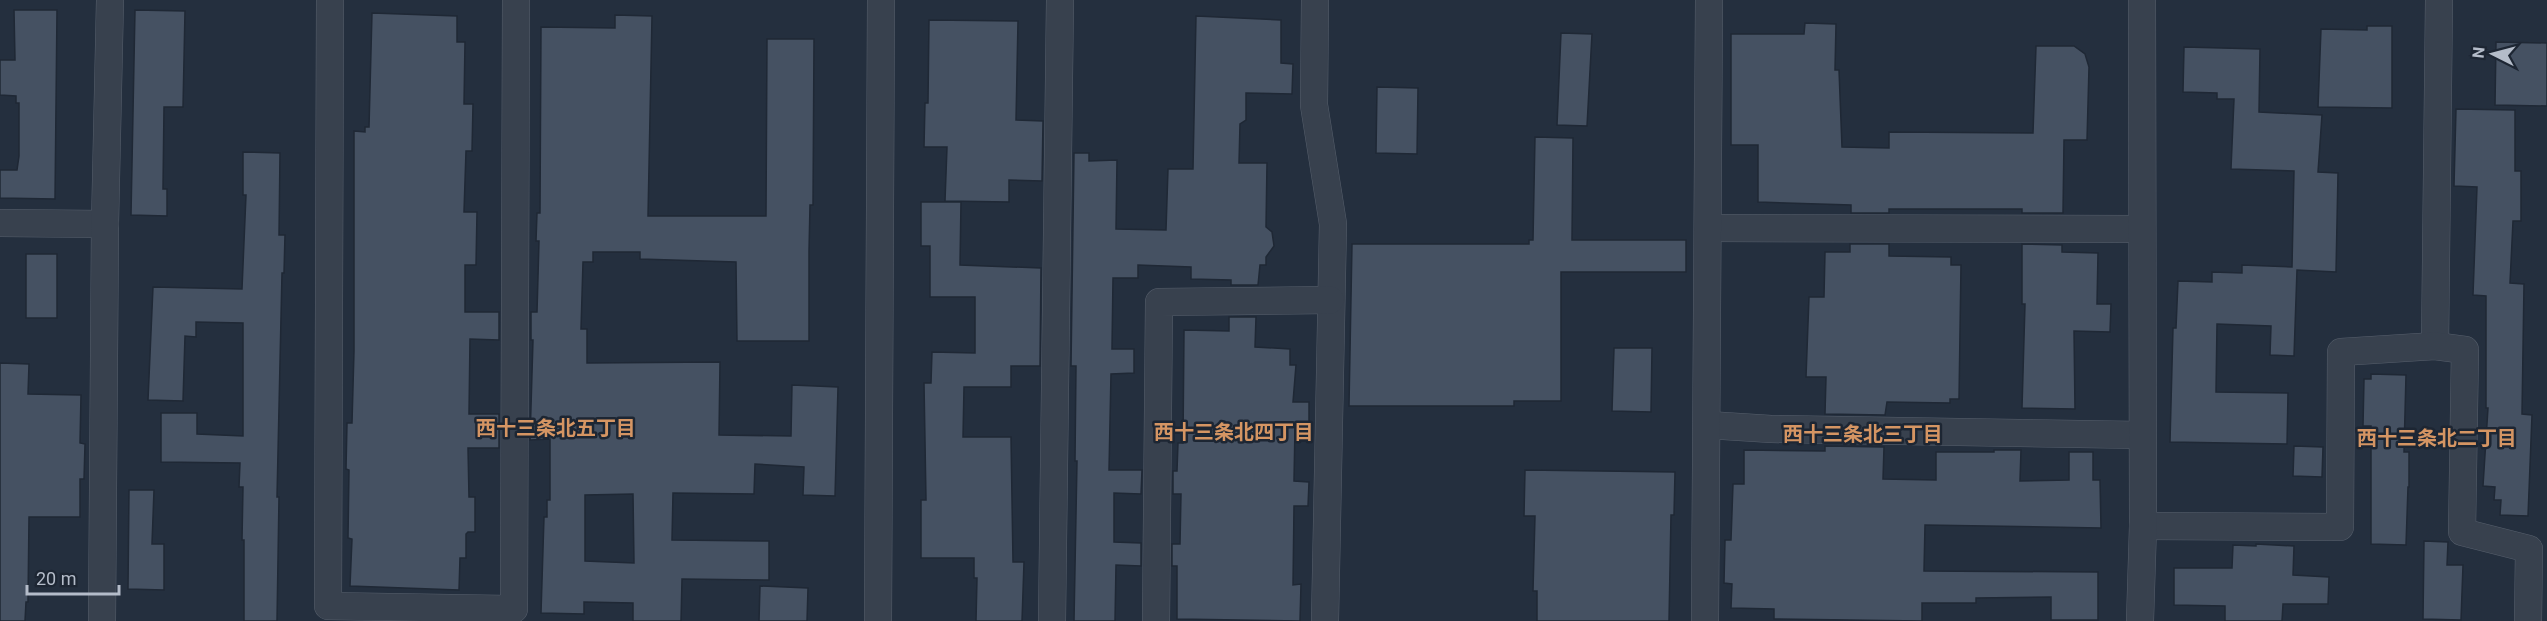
<svg xmlns="http://www.w3.org/2000/svg" width="2547" height="621" viewBox="0 0 2547 621" font-family="Roboto,'Noto Sans JP',sans-serif">
<style>
.building{fill:#455162;stroke:#1f2835;stroke-width:1.5;fill-rule:evenodd}
.lines{fill:none;stroke-linecap:round;stroke-linejoin:round}
.street-casing{stroke:#565f6c;stroke-width:28}
.street{stroke:#38414e;stroke-width:27}
.labels{text-anchor:middle;dominant-baseline:central;stroke-width:5;stroke-linejoin:round;paint-order:stroke}
.neighbourhood-label{font-size:20px;font-weight:bold;fill:#d59563;stroke:#1d2633}
</style>
<rect width="100%" height="100%" fill="#242f3e"/>
<g class="building">
<path d="M 14,10 L 57,10 L 55,199 L 0,198 L 0,170 L 17,170 L 19,156 L 19,103 L 16,103 L 16,96 L 0,95 L 0,60 L 15,60 Z"/>
<path d="M 135,10 L 185,11 L 183,107 L 164,107 L 163,189 L 167,189 L 167,216 L 131,215 Z"/>
<path d="M 372,13 L 457,16 L 457,42 L 465,42 L 464,104 L 473,104 L 472,151 L 466,151 L 464,212 L 477,212 L 476,265 L 465,265 L 465,312 L 499,312 L 499,340 L 470,339 L 469,414 L 499,414 L 499,448 L 468,448 L 469,497 L 475,497 L 475,532 L 468,532 L 466,534 L 466,558 L 460,558 L 459,590 L 350,586 L 352,539 L 348,538 L 349,470 L 346,469 L 347,423 L 352,423 L 354,351 L 354,131 L 365,132 L 365,127 L 369,127 Z"/>
<path d="M 615,15 L 652,16 L 648,216 L 766,216 L 767,39 L 814,39 L 813,205 L 810,205 L 809,251 L 809,341 L 737,341 L 736,262 L 640,259 L 640,252 L 593,252 L 593,262 L 583,262 L 581,329 L 587,329 L 587,363 L 720,362 L 719,435 L 791,436 L 792,385 L 838,387 L 835,496 L 803,495 L 804,467 L 755,464 L 754,494 L 673,493 L 672,540 L 769,541 L 769,580 L 682,579 L 681,621 L 633,621 L 633,603 L 584,602 L 584,614 L 541,613 L 544,517 L 547,517 L 547,500 L 550,500 L 550,439 L 530,440 L 533,340 L 531,340 L 531,312 L 537,312 L 539,241 L 536,241 L 537,213 L 540,213 L 541,27 L 615,28 ZM 633,494 L 634,563 L 585,561 L 585,495 Z"/>
<path d="M 1196,16 L 1281,20 L 1281,63 L 1293,64 L 1292,94 L 1246,93 L 1246,120 L 1240,124 L 1239,163 L 1267,163 L 1266,227 L 1272,232 L 1274,246 L 1266,257 L 1266,265 L 1260,265 L 1258,285 L 1231,285 L 1231,280 L 1191,279 L 1191,267 L 1138,265 L 1138,278 L 1113,278 L 1112,349 L 1134,349 L 1134,373 L 1111,374 L 1109,470 L 1142,470 L 1141,494 L 1114,493 L 1114,542 L 1141,543 L 1141,566 L 1116,565 L 1115,621 L 1074,621 L 1077,461 L 1075,461 L 1076,366 L 1071,366 L 1074,153 L 1089,153 L 1089,161 L 1117,160 L 1116,229 L 1166,230 L 1168,169 L 1193,169 Z"/>
<path d="M 929,20 L 1018,21 L 1016,120 L 1043,121 L 1042,181 L 1009,180 L 1009,202 L 945,201 L 947,147 L 924,147 L 925,103 L 928,103 Z"/>
<path d="M 1805,23 L 1836,24 L 1835,70 L 1839,70 L 1842,147 L 1889,148 L 1889,132 L 2033,133 L 2036,46 L 2074,46 L 2085,54 L 2089,67 L 2087,140 L 2064,140 L 2063,213 L 2022,213 L 2022,209 L 1889,209 L 1889,213 L 1851,213 L 1851,205 L 1758,202 L 1758,145 L 1731,145 L 1731,34 L 1804,34 Z"/>
<path d="M 2367,26 L 2392,26 L 2392,108 L 2318,107 L 2321,29 L 2367,30 Z"/>
<path d="M 1561,33 L 1592,34 L 1587,126 L 1557,125 Z"/>
<path d="M 2496,42 L 2547,43 L 2547,106 L 2495,105 Z"/>
<path d="M 2184,47 L 2260,49 L 2259,112 L 2322,115 L 2318,172 L 2338,173 L 2336,272 L 2297,270 L 2294,356 L 2270,355 L 2271,326 L 2217,324 L 2216,392 L 2288,393 L 2287,444 L 2170,442 L 2173,328 L 2176,328 L 2178,281 L 2212,282 L 2212,272 L 2242,273 L 2242,265 L 2292,267 L 2294,171 L 2231,169 L 2234,99 L 2217,99 L 2217,93 L 2183,92 Z"/>
<path d="M 1377,87 L 1418,88 L 1417,154 L 1376,153 Z"/>
<path d="M 2456,109 L 2515,110 L 2515,171 L 2521,171 L 2521,221 L 2513,221 L 2510,283 L 2524,284 L 2522,414 L 2532,415 L 2528,516 L 2500,515 L 2501,500 L 2494,500 L 2495,487 L 2483,486 L 2488,408 L 2486,408 L 2486,296 L 2473,295 L 2477,187 L 2454,186 Z"/>
<path d="M 1535,137 L 1573,138 L 1572,240 L 1686,240 L 1686,272 L 1561,272 L 1561,401 L 1514,401 L 1514,406 L 1349,406 L 1352,244 L 1529,244 L 1529,240 L 1533,240 Z"/>
<path d="M 243,152 L 280,153 L 279,235 L 285,235 L 284,273 L 282,273 L 277,497 L 279,497 L 277,621 L 244,621 L 244,540 L 242,540 L 243,487 L 239,487 L 240,463 L 161,462 L 161,413 L 197,413 L 197,434 L 243,436 L 243,323 L 196,322 L 196,337 L 185,336 L 183,401 L 148,400 L 153,287 L 242,289 L 246,195 L 243,195 Z"/>
<path d="M 921,202 L 961,202 L 960,265 L 1041,268 L 1040,366 L 1011,366 L 1011,387 L 964,387 L 963,437 L 1011,437 L 1013,562 L 1024,562 L 1022,621 L 976,621 L 977,578 L 974,578 L 974,558 L 921,558 L 921,500 L 926,500 L 924,383 L 931,383 L 932,352 L 975,353 L 975,297 L 930,297 L 930,246 L 921,246 Z"/>
<path d="M 1850,244 L 1889,244 L 1889,256 L 1951,257 L 1951,265 L 1961,265 L 1959,399 L 1950,399 L 1950,403 L 1887,402 L 1885,415 L 1825,414 L 1826,377 L 1806,377 L 1809,297 L 1824,297 L 1825,252 L 1850,252 Z"/>
<path d="M 2022,244 L 2062,245 L 2062,252 L 2098,253 L 2097,304 L 2111,304 L 2110,332 L 2074,331 L 2075,409 L 2022,408 L 2025,304 L 2022,304 Z"/>
<rect x="26" y="254" width="31" height="64"/>
<path d="M 1229,317 L 1256,317 L 1255,347 L 1290,349 L 1290,365 L 1296,365 L 1293,402 L 1309,402 L 1309,426 L 1295,427 L 1294,481 L 1309,482 L 1308,506 L 1294,506 L 1293,585 L 1301,584 L 1300,621 L 1177,619 L 1177,566 L 1172,566 L 1172,544 L 1180,544 L 1181,494 L 1173,494 L 1173,471 L 1177,471 L 1178,443 L 1183,443 L 1184,330 L 1229,331 Z"/>
<path d="M 1614,348 L 1652,348 L 1651,412 L 1612,411 Z"/>
<path d="M 0,363 L 29,364 L 28,394 L 81,395 L 80,443 L 85,444 L 84,479 L 80,479 L 80,517 L 29,517 L 28,602 L 26,602 L 25,621 L 0,621 Z"/>
<path d="M 2371,374 L 2406,375 L 2404,452 L 2409,452 L 2409,487 L 2408,487 L 2406,545 L 2371,544 L 2371,426 L 2363,426 L 2364,379 L 2371,379 Z"/>
<path d="M 1825,446 L 1884,447 L 1883,479 L 1936,480 L 1936,452 L 1994,452 L 1994,450 L 2021,450 L 2020,481 L 2069,480 L 2069,452 L 2093,452 L 2093,480 L 2100,480 L 2101,528 L 1925,525 L 1924,571 L 2098,572 L 2098,620 L 2051,620 L 2051,597 L 1976,598 L 1976,603 L 1922,603 L 1922,621 L 1774,619 L 1774,609 L 1731,608 L 1732,584 L 1724,583 L 1725,540 L 1731,540 L 1733,484 L 1744,484 L 1744,450 L 1825,451 Z"/>
<path d="M 2294,446 L 2323,447 L 2322,477 L 2293,476 Z"/>
<path d="M 1525,470 L 1675,472 L 1674,515 L 1671,515 L 1669,621 L 1537,621 L 1537,591 L 1533,591 L 1535,516 L 1524,516 Z"/>
<path d="M 129,490 L 154,490 L 152,544 L 164,544 L 164,590 L 128,589 Z"/>
<path d="M 2424,541 L 2448,542 L 2447,565 L 2463,565 L 2461,620 L 2423,619 Z"/>
<path d="M 2256,544 L 2294,546 L 2293,575 L 2329,577 L 2328,604 L 2283,604 L 2282,621 L 2225,621 L 2225,606 L 2174,605 L 2174,568 L 2232,568 L 2233,545 L 2256,546 Z"/>
<path d="M 760,586 L 808,588 L 807,621 L 759,621 Z"/>
</g>
<g class="lines">
<defs>
<g id="street">
<path d="M 330,0 L 328,606 L 514,609 L 516,0"/>
<path d="M 1315,0 L 1314,105 L 1333,224 L 1325,621"/>
<path d="M 0,223 L 105,224"/>
<path d="M 1708,228 L 2142,229"/>
<path d="M 2435,346 L 2439,0"/>
<path d="M 1708,425 L 1771,429 L 2142,435"/>
<path d="M 2143,526 L 2340,527 L 2341,352 L 2435,346 L 2465,350 L 2462,532 L 2529,549 L 2528,621"/>
<path d="M 102,621 L 105,224 L 110,0"/>
<path d="M 878,621 L 881,0"/>
<path d="M 1052,621 L 1060,0"/>
<path d="M 1156,621 L 1159,302 L 1330,300"/>
<path d="M 1705,621 L 1709,0"/>
<path d="M 2140,621 L 2143,526 L 2142,0"/>
</g>
</defs>
<use href="#street" class="street-casing"/>
<use href="#street" class="street"/>
</g>
<g class="labels">
<g class="neighbourhood-label">
<text x="556" y="428">西十三条北五丁目</text>
<text x="1234" y="432">西十三条北四丁目</text>
<text x="1863" y="434">西十三条北三丁目</text>
<text x="2437" y="438">西十三条北二丁目</text>
</g>
</g>
<g transform="translate(2493 54) rotate(276)" stroke="#1d2633" stroke-width="4.5" paint-order="stroke">
<path d="M0-4.5L10 22L0 15L-10 22Z" fill="#b4bcc9"/>
<text y="-9" font-size="16" font-weight="bold" text-anchor="middle" fill="#b4bcc9">N</text>
</g>
<path d="M27 585v9h92v-9" fill="none" stroke="#b4bcc9" stroke-width="3"/>
<text x="36" y="585" font-size="18" fill="#b4bcc9" stroke="#1d2633" stroke-width="4.5" paint-order="stroke">20 m</text>
</svg>
